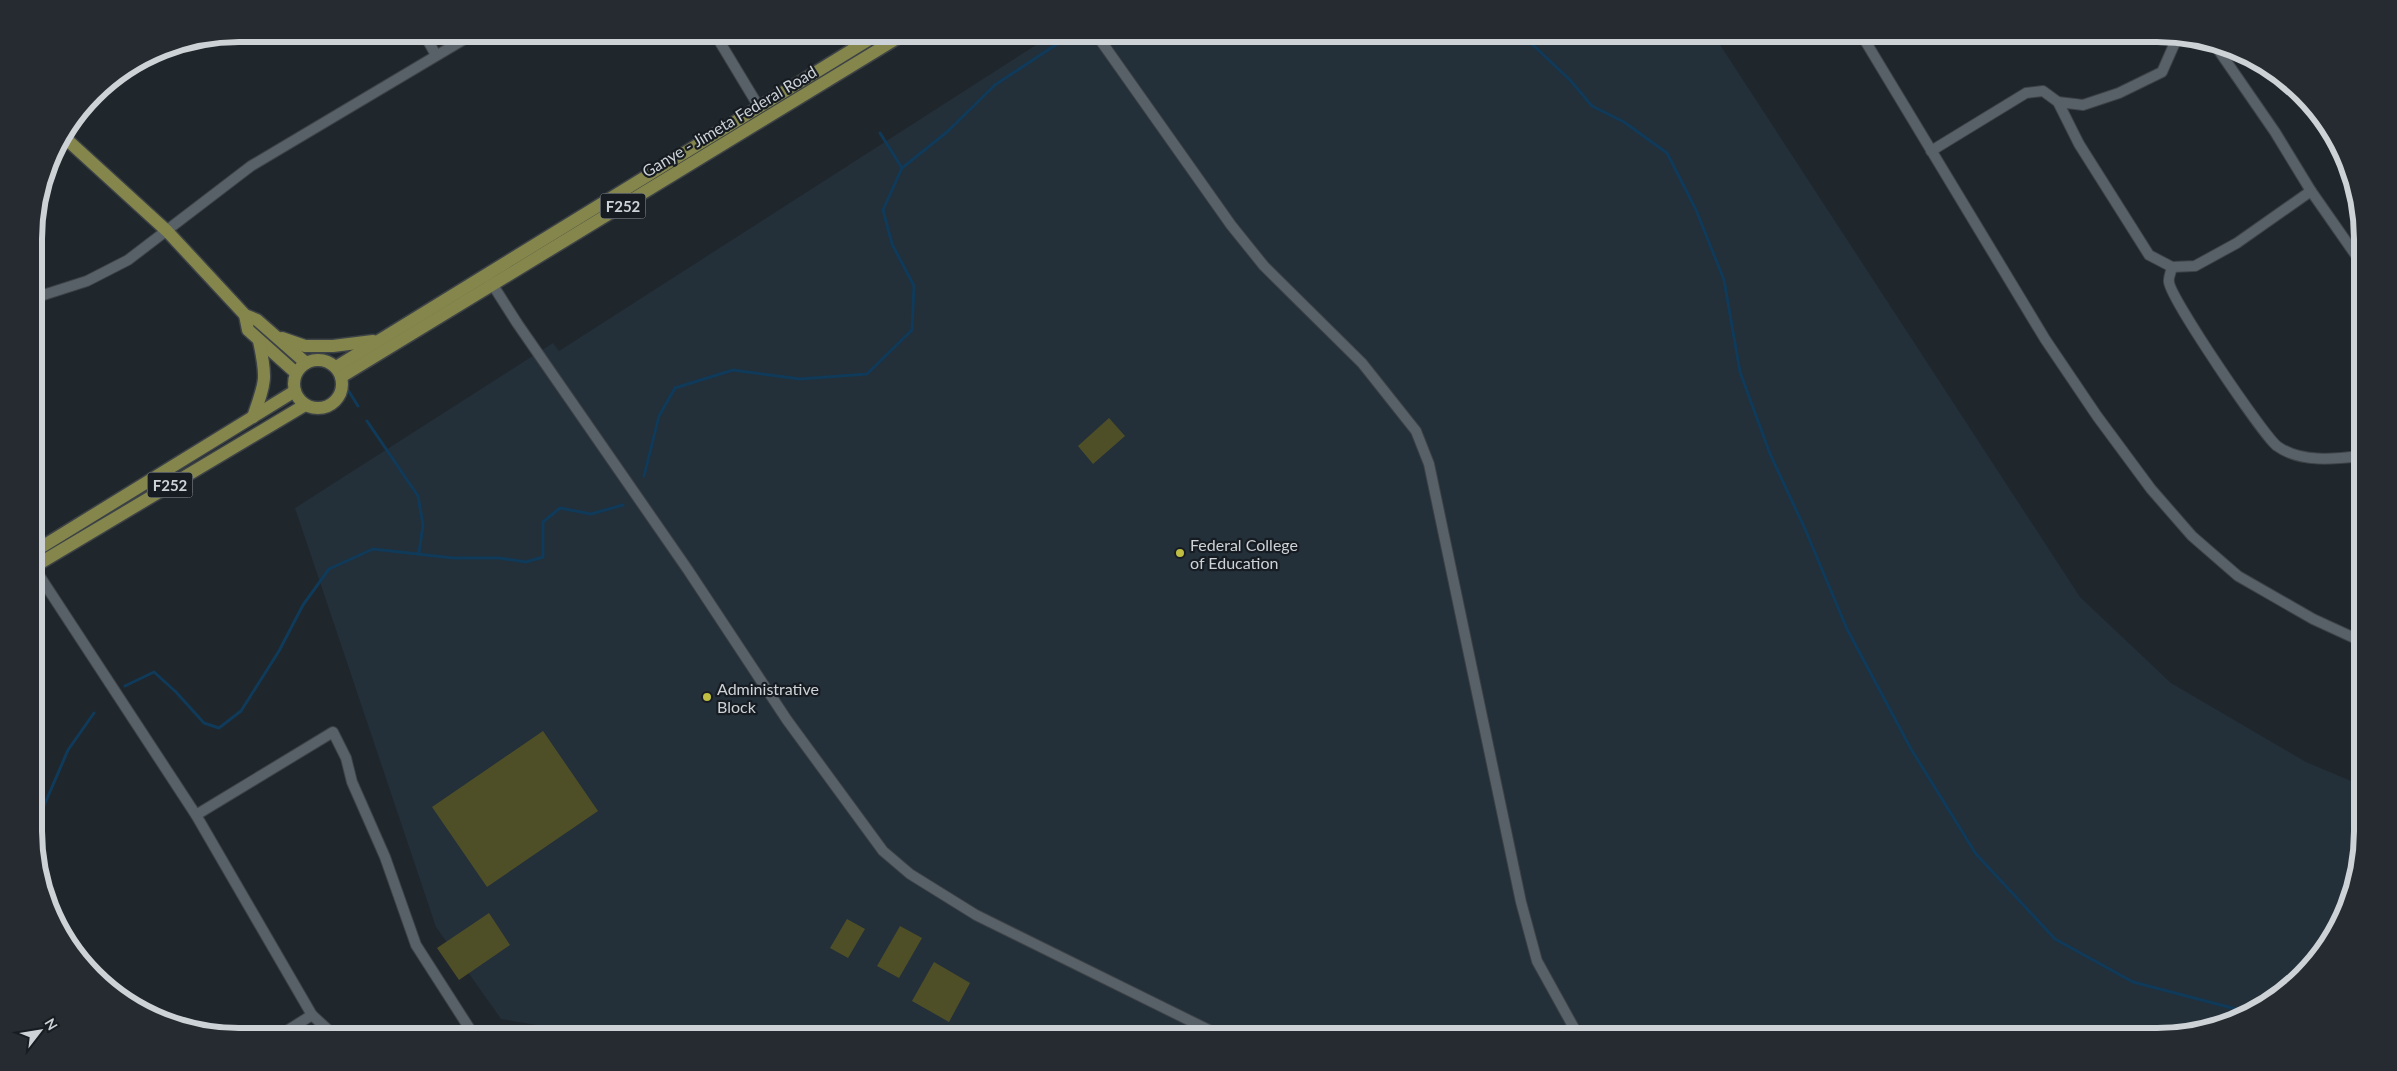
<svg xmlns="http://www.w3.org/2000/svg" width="2397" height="1071" viewBox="0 0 2397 1071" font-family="Lato,sans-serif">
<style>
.built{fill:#232f39}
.green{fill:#4f4f27}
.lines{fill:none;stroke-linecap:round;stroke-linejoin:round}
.stream{stroke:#103a59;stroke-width:3}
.minor-casing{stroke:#3c4246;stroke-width:12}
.major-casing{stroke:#3c4246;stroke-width:15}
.minor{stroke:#596168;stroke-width:10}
.major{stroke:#84864b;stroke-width:12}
.poi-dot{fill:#bfbe42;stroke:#161c22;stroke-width:2}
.labels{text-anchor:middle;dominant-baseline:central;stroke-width:4.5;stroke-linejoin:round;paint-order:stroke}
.shield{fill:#161c22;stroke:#969ba0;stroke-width:1}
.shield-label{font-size:15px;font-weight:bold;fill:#cdd2d6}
.street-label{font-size:16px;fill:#cdd2d6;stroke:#161c22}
.poi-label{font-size:16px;fill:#cdd2d6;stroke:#161c22;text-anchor:start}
.rim{fill:none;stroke:#cdd2d6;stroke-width:6}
</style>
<rect width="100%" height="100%" fill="#1f262c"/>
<path class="built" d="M 1053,34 L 1713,34 L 2080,597 L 2171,683 L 2306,762 L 2363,786 L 2363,832 L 2347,910 L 2321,957 L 2272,1002 L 2223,1026 L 2170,1037 L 737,1037 L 583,1033 L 501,1019 L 436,927 L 295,508 L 553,343 L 559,351 Z"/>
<g class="green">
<path d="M 1109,418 L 1125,436 L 1093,464 L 1078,446 Z"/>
<path d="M 543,731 L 598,811 L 487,887 L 432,807 Z"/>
<path d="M 489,913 L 510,945 L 459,980 L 437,948 Z"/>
<path d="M 847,919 L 865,929 L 848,958 L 830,948 Z"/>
<path d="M 900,926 L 922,938 L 899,978 L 877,966 Z"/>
<path d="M 934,962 L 970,983 L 949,1022 L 912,1001 Z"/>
</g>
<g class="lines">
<g class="stream">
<path d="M 1516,34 L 1533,45 L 1570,80 L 1592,106 L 1624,122 L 1667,153 L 1696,210 L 1724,280 L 1740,372 L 1770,454 L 1805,529 L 1847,629 L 1911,749 L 1976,854 L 2055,939 L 2133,982 L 2236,1009 L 2257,1010"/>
<path d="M 880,133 L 902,168"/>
<path d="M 348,390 L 358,406"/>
<path d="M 367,421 L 418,496 L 423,525 L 419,553"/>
<path d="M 644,476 L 659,416 L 675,388 L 733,370 L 800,379 L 867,374 L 912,330 L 914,286 L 892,244 L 883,210 L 902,168 L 947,132 L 995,85 L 1057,44 L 1068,34"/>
<path d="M 125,686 L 154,672 L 176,692 L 204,723 L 219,728 L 241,711 L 279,651 L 303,605 L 329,569 L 373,549 L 453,558 L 499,558 L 526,562 L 543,557 L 543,522 L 560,508 L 591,514 L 623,505"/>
<path d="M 35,818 L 43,808 L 68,750 L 94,713"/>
</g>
<defs>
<g id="minor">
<path d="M 424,34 L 436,55"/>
<path d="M 715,34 L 759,107"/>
<path d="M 1096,34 L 1231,225 L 1264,266 L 1362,363 L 1416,431 L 1429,464 L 1521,902 L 1537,961 L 1579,1037"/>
<path d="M 1861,34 L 2045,339 L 2097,416 L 2151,489 L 2192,536 L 2238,576 L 2313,619 L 2363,642"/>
<path d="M 2058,102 L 2083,105 L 2119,93 L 2162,72 L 2177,38"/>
<path d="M 1931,151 L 2026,93 L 2043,91 L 2058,102 L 2079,144 L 2149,255 L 2172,267 L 2195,266 L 2237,243 L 2311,191 L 2275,132 L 2215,45"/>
<path d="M 2311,191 L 2362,264"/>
<path d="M 2172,267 C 2171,272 2168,278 2169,282 C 2170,298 2263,435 2277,446 C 2300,463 2335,459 2362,456"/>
<path d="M 489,279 L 517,323 L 688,570 L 787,720 L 883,851 L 910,874 L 976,915 L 1223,1037"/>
<path d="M 34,298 L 87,281 L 128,260 L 251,166 L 473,34"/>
<path d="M 35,569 L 196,815 L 312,1015 L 336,1037"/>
<path d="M 196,815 L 333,732 L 346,758 L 352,782 L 385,857 L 416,945 L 475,1037"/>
<path d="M 277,1037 L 312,1015"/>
</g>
<g id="major">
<path d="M 64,137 L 167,231 L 245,315 L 257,320 L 306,363"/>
<path d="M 245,315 L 248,330 L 296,373"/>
<path d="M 282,338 L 305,346 L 333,346 L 373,341"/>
<circle cx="318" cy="384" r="24"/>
<path d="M 336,367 L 878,34"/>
<path d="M 341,377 L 904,34"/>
<path d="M 253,417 C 266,381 267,378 259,341"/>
<path d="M 35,551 L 295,391"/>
<path d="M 35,566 L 305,405"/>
</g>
</defs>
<use href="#minor" class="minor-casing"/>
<use href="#major" class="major-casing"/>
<use href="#minor" class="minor"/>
<use href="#major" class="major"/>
</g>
<g class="poi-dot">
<circle cx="1180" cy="553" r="5"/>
<circle cx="707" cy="697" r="5"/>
</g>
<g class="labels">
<g class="shield">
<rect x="600.5" y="193.5" width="45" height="25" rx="4"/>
<rect x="147.5" y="472.5" width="45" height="25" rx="4"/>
</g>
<g class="shield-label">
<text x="623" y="206">F252</text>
<text x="170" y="485">F252</text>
</g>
<g class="street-label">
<text transform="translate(729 121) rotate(-31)">Ganye - Jimeta Federal Road</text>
</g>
<g class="poi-label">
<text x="1190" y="544">Federal College<tspan x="1190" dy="18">of Education</tspan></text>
<text x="717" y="688">Administrative<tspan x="717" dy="18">Block</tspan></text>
</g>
</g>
<path d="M0 0H2397V1071H0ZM239 42H2157A197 197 0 0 1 2354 239V831A197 197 0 0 1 2157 1028H239A197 197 0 0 1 42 831V239A197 197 0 0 1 239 42Z" fill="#252b30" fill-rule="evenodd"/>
<path class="rim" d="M239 42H2157A197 197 0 0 1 2354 239V831A197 197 0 0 1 2157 1028H239A197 197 0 0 1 42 831V239A197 197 0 0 1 239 42Z"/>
<g transform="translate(40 1031) rotate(59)" stroke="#161c22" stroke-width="4" paint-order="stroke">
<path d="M0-4L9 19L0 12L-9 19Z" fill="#cdd2d6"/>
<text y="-8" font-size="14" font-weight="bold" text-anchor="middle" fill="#cdd2d6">N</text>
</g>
</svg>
